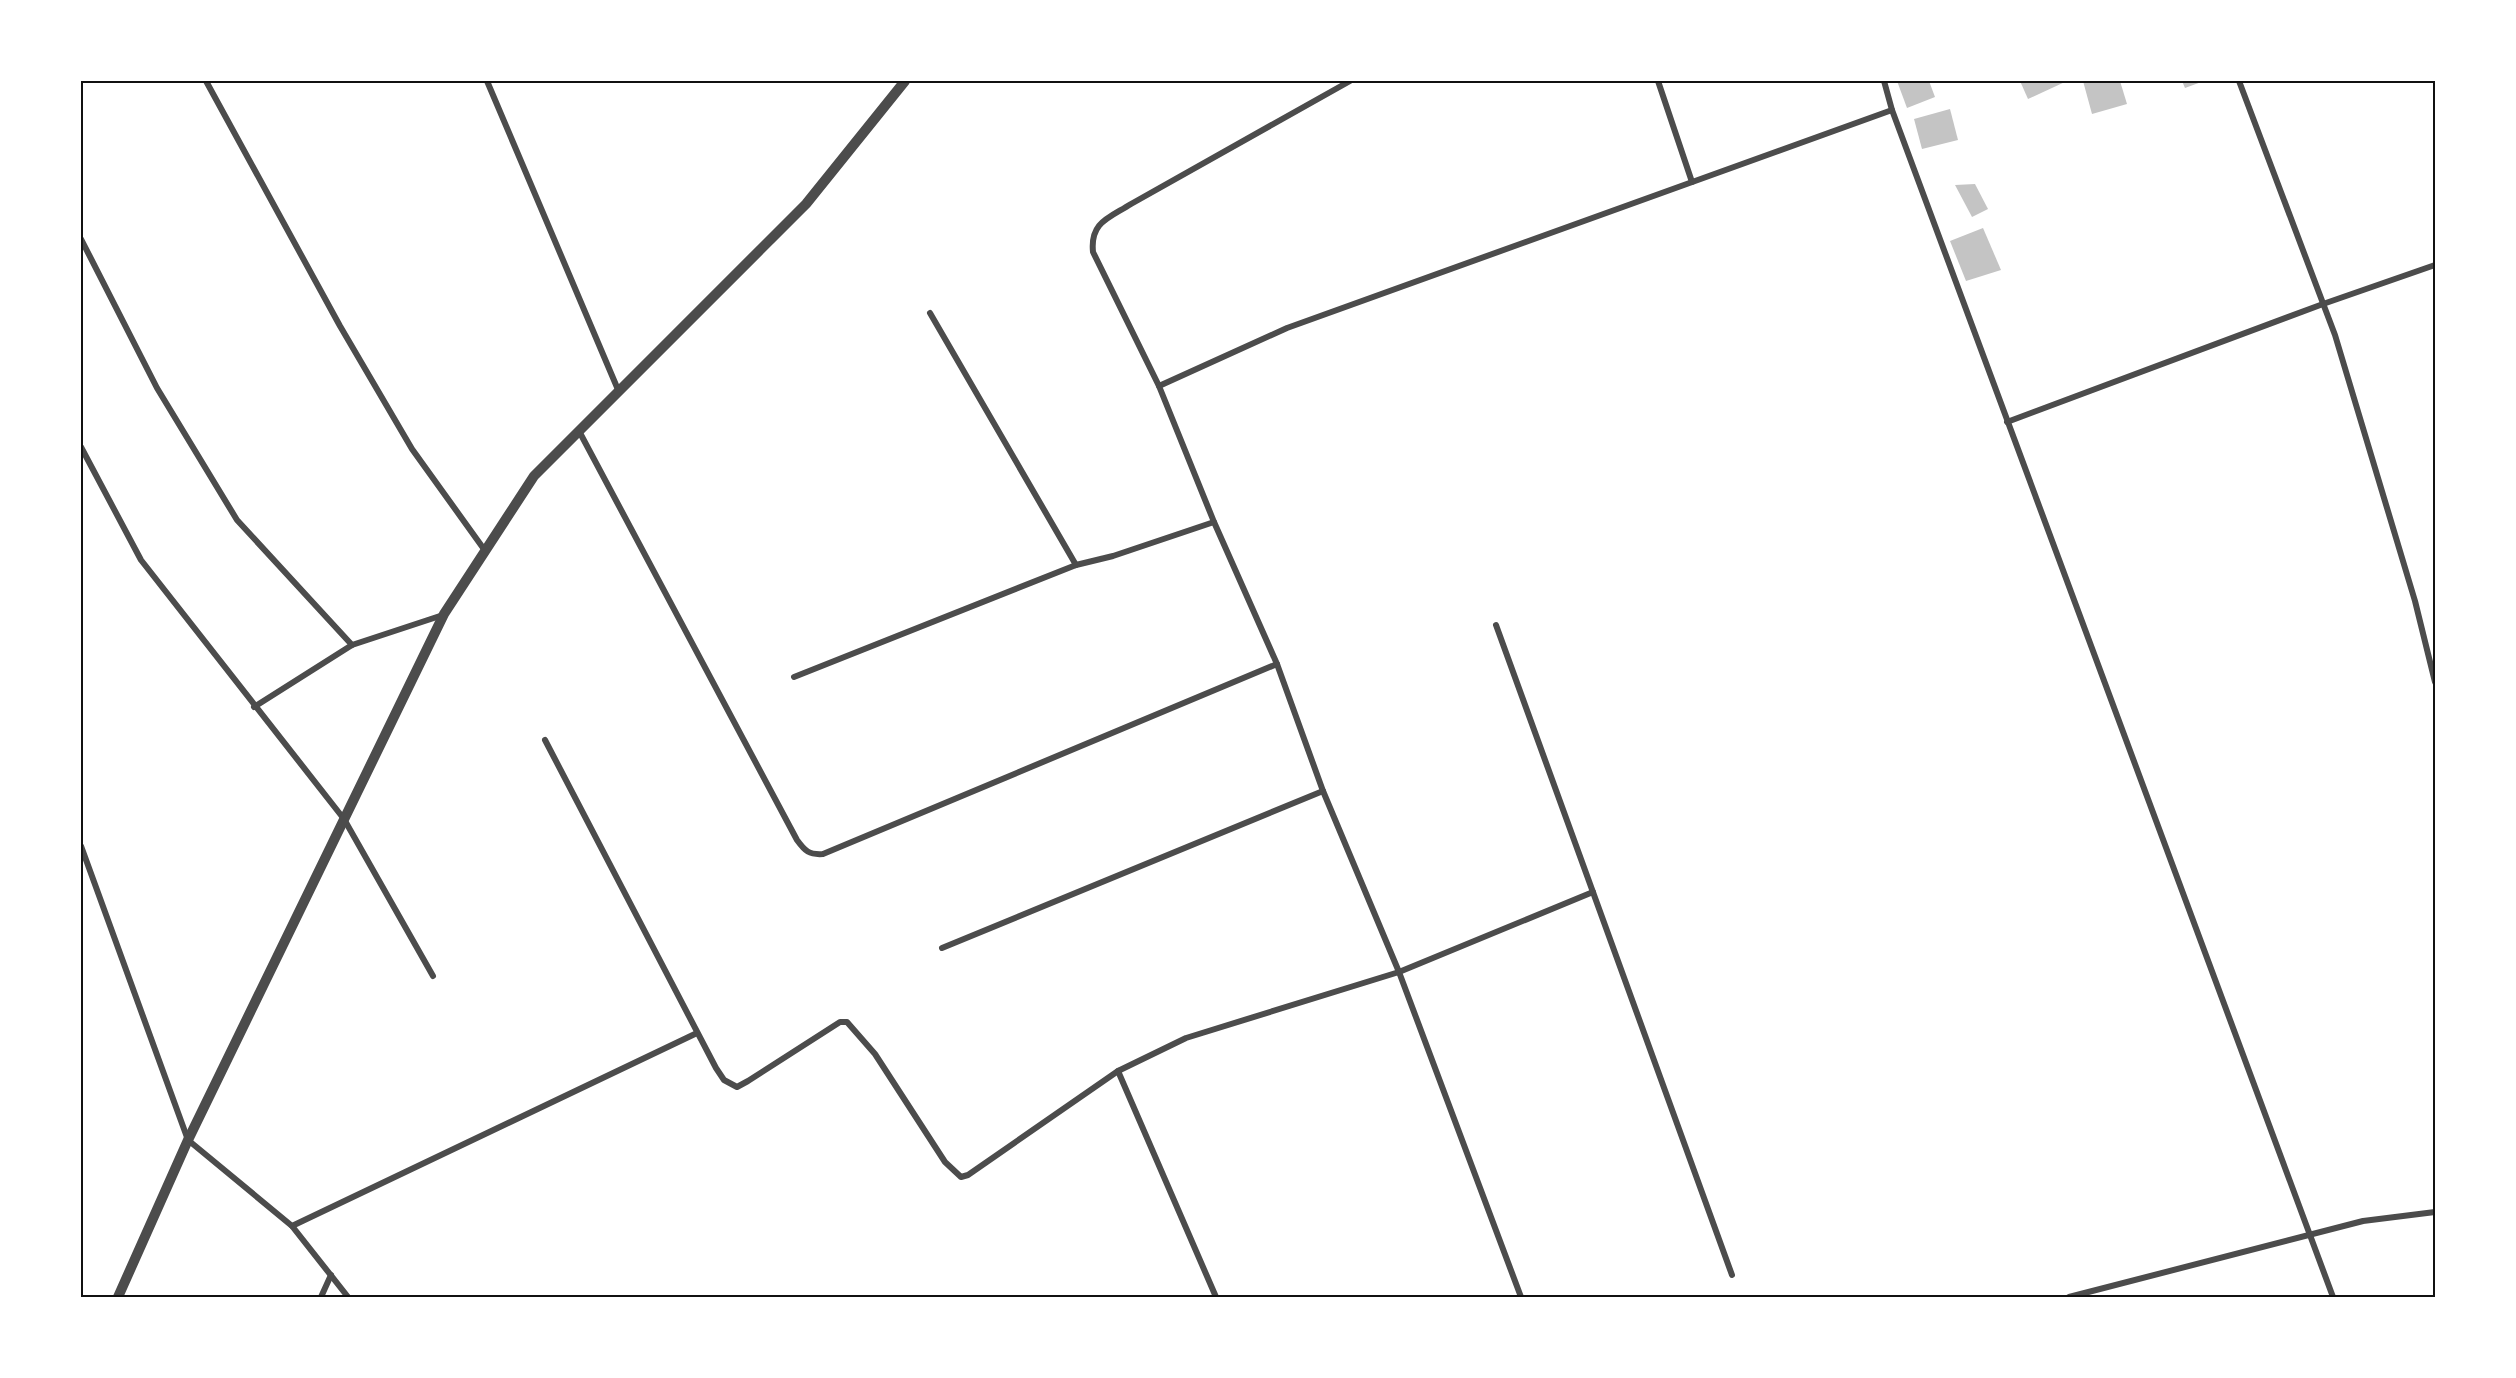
<svg xmlns="http://www.w3.org/2000/svg" width="2516" height="1378" viewBox="0 0 2516 1378" font-family="'Exo 2',sans-serif">
<style>
.building{fill:#c4c4c4}
.lines{fill:none;stroke-linecap:round;stroke-linejoin:round}
.minor{stroke:#4c4c4c;stroke-width:6}
.tertiary{stroke:#4c4c4c;stroke-width:10}
.neatline{fill:none;stroke:#111;stroke-width:2}
</style>
<rect width="100%" height="100%" fill="#fff"/>
<g class="building">
<path d="M 1897,81 L 1929,81 L 1935,97 L 1907,108 Z"/>
<path d="M 2020,81 L 2067,81 L 2028,99 Z"/>
<path d="M 2083,81 L 2120,81 L 2127,104 L 2092,114 Z"/>
<path d="M 2182,81 L 2204,81 L 2185,88 Z"/>
<path d="M 1950,109 L 1958,140 L 1922,149 L 1914,119 Z"/>
<path d="M 1975,184 L 1988,209 L 1972,217 L 1955,185 Z"/>
<path d="M 1983,228 L 2001,270 L 1966,281 L 1950,241 Z"/>
</g>
<g class="lines">
<g class="minor">
<path d="M 206,81 L 340,326 L 412,449 L 486,552"/>
<path d="M 487,81 L 619,392"/>
<path d="M 1658,81 L 1692,182"/>
<path d="M 1884,81 L 1892,110 L 2333,1297"/>
<path d="M 2239,81 L 2335,335 L 2415,601 L 2435,682"/>
<path d="M 81,239 L 157,388 L 237,520 L 352,645"/>
<path d="M 930,313 L 1076,565"/>
<path d="M 1159,386 L 1287,328 L 1892,110"/>
<path d="M 2007,422 L 2323,304 L 2435,265"/>
<path d="M 579,431 L 797,840 C 805,851 809,855 823,854 L 1277,664"/>
<path d="M 81,447 L 141,560 L 344,819 L 433,976"/>
<path d="M 1214,522 L 1159,386 L 1093,252 C 1090,222 1109,218 1131,204 L 1350,81"/>
<path d="M 1496,625 L 1732,1275"/>
<path d="M 794,677 L 1076,565 L 1113,556 L 1214,522 L 1277,664 L 1323,791 L 1399,972 L 1521,1297"/>
<path d="M 254,707 L 352,645 L 443,615"/>
<path d="M 545,740 L 716,1068 L 724,1080 L 737,1087 L 748,1081 L 840,1022 L 847,1022 L 875,1054 L 945,1162 L 961,1177 L 968,1175 L 1118,1071"/>
<path d="M 81,846 L 188,1140 L 292,1226 L 348,1297"/>
<path d="M 942,948 L 1323,791"/>
<path d="M 292,1226 L 697,1033"/>
<path d="M 321,1297 L 331,1275"/>
<path d="M 1216,1297 L 1118,1071 L 1186,1038 L 1399,972 L 1593,892"/>
<path d="M 2069,1297 L 2363,1221 L 2435,1212"/>
</g>
<path class="tertiary" d="M 118,1297 L 188,1140 L 444,614 L 534,476 L 806,204 L 905,81"/>
</g>
<rect width="2516" height="1378" fill="none" stroke="#ffffff" stroke-width="165"/>
<rect x="82" y="82" width="2352" height="1214" class="neatline"/>
</svg>
